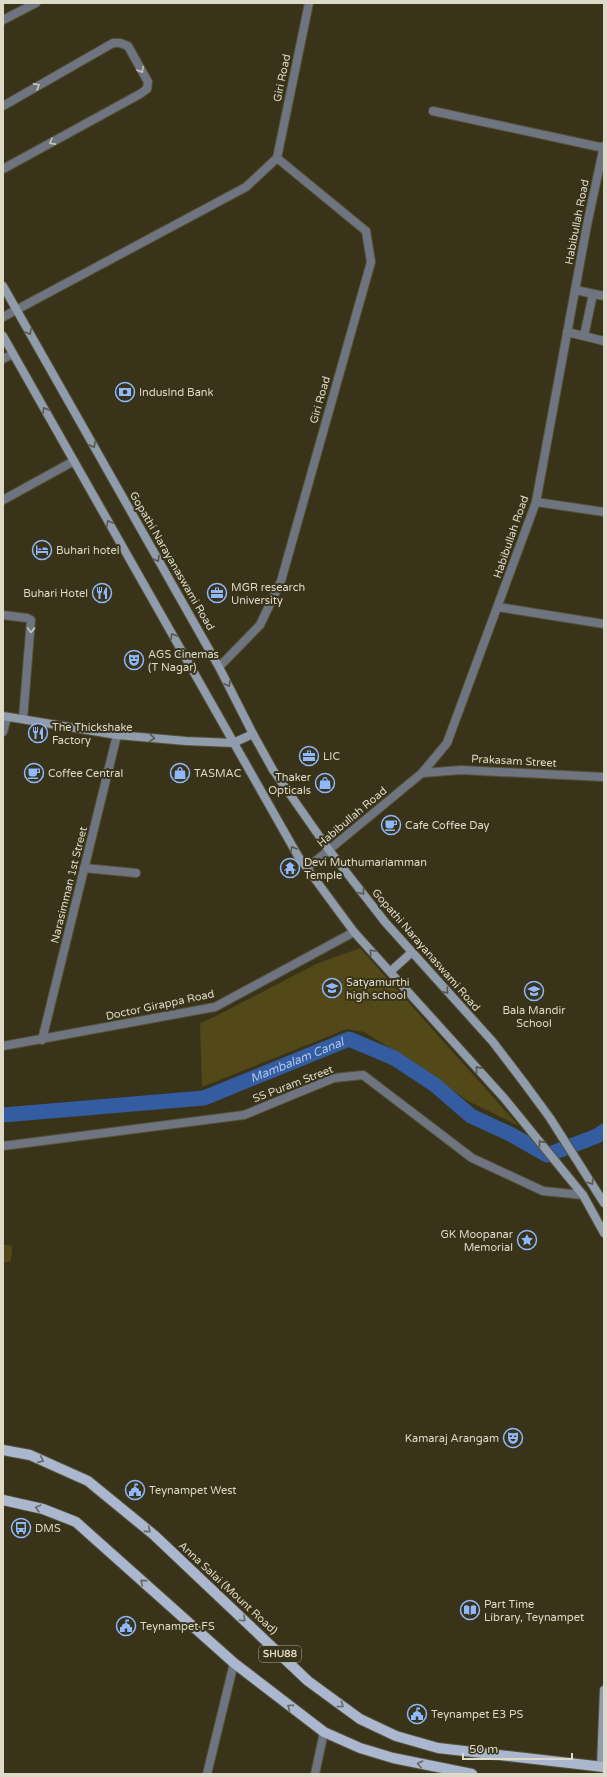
<svg xmlns="http://www.w3.org/2000/svg" width="607" height="1777" viewBox="0 0 607 1777" font-family="'Varela Round',sans-serif">
<style>
.green{fill:#524818}
.lines{fill:none;stroke-linecap:round;stroke-linejoin:round}
.canal{stroke:#345ca0;stroke-width:15}
.street-casing{stroke:#565139;stroke-width:10}
.secondary-casing{stroke:#565139;stroke-width:10}
.primary-casing{stroke:#565139;stroke-width:12}
.street{stroke:#6f7580;stroke-width:8}
.secondary{stroke:#909bac;stroke-width:8}
.primary{stroke:#aab7ce;stroke-width:10}
.oneway{stroke:#c7c6bb}
.oneway2{stroke:#57574c}
.oneway3{stroke:#666861}
.labels{text-anchor:middle;dominant-baseline:central;stroke-width:4;stroke-linejoin:round;paint-order:stroke}
.shield{fill:#383319;stroke:#aca895;stroke-width:1}
.shield-label{font-size:10px;font-weight:bold;fill:#dddaca}
.street-label{font-size:11px;fill:#dddaca;stroke:#383319}
.poi-label{font-size:11px;fill:#dddaca;stroke:#383319;text-anchor:start}
.water-label{font-size:12px;font-style:italic;fill:#b0c8ee;stroke:#383319}
</style>
<rect width="100%" height="100%" fill="#383319"/>
<g class="green">
<path d="M 360,948 L 519,1126 L 468,1101 L 413,1062 L 364,1032 L 347,1029 L 202,1087 L 200,1023 L 216,1016 L 316,964 Z"/>
<path d="M 3,1244 L 12,1246 L 11,1261 L 3,1263 Z"/>
</g>
<g class="lines">
<path class="canal" id="s1" d="M 3,1115 L 204,1098 L 349,1039 L 394,1058 L 435,1085 L 471,1116 L 510,1134 L 547,1155 L 597,1136 L 604,1131"/>
<defs>
<g id="street">
<path d="M 3,20 L 36,3"/>
<path d="M 3,106 L 113,43 L 120,43 L 128,46 L 148,82 L 147,89 L 140,94 L 3,169"/>
<path d="M 433,111 L 604,148"/>
<path d="M 575,290 L 604,296"/>
<path d="M 3,317 L 246,187 L 277,158 L 309,3"/>
<path d="M 567,332 L 604,341"/>
<path d="M 584,336 L 593,294"/>
<path d="M 3,359 L 13,354"/>
<path d="M 3,500 L 74,461"/>
<path d="M 536,502 L 604,512"/>
<path d="M 498,607 L 604,624"/>
<path d="M 3,615 L 27,618 L 31,620 L 23,719"/>
<path d="M 219,667 L 260,625 L 281,581 L 371,262 L 366,231 L 277,158"/>
<path d="M 3,732 L 7,717"/>
<path d="M 422,773 L 461,770 L 604,777"/>
<path d="M 84,868 L 136,873"/>
<path d="M 307,868 L 422,773 L 447,743 L 536,502 L 587,225 L 604,146"/>
<path d="M 42,1040 L 117,735"/>
<path d="M 3,1046 L 215,1007 L 354,932"/>
<path d="M 3,1146 L 244,1115 L 334,1078 L 363,1075 L 472,1158 L 543,1191 L 583,1195"/>
<path d="M 207,1774 L 234,1663"/>
<path d="M 315,1774 L 324,1732"/>
</g>
<g id="secondary">
<path d="M 3,286 L 219,667 L 253,734 L 273,770 L 329,850 L 385,922 L 493,1042 L 525,1084 L 550,1118 L 604,1203"/>
<path d="M 3,336 L 298,856 L 354,932 L 504,1098 L 565,1173 L 583,1195 L 604,1233"/>
<path d="M 3,716 L 117,735 L 186,741 L 233,743 L 253,734"/>
<path d="M 391,971 L 412,952"/>
<path d="M 601,1766 L 604,1690"/>
</g>
<g id="primary">
<path d="M 3,1450 L 30,1455 L 88,1481 L 154,1535 L 308,1681 L 360,1719 L 396,1736 L 438,1748 L 604,1767"/>
<path d="M 3,1500 L 43,1509 L 76,1522 L 234,1663 L 324,1732 L 360,1748 L 393,1758 L 472,1774"/>
</g>
</defs>
<use href="#street" class="street-casing"/>
<use href="#secondary" class="secondary-casing"/>
<use href="#primary" class="primary-casing"/>
<use href="#street" class="street"/>
<use href="#secondary" class="secondary"/>
<use href="#primary" class="primary"/>
</g>
<defs><path id="oneway-chevron" d="M-2-3.5L2.5 0L-2 3.5" fill="none" stroke-width="1.6" stroke-linecap="round" stroke-linejoin="round"/></defs>
<g class="oneway">
<use href="#oneway-chevron" transform="translate(141 70) rotate(61)"/>
<use href="#oneway-chevron" transform="translate(37 86) rotate(-29)"/>
<use href="#oneway-chevron" transform="translate(52 142) rotate(151)"/>
<use href="#oneway-chevron" transform="translate(31 630) rotate(92)"/>
</g>
<g class="oneway2">
<use href="#oneway-chevron" transform="translate(29 332) rotate(60)"/>
<use href="#oneway-chevron" transform="translate(45 410) rotate(-120)"/>
<use href="#oneway-chevron" transform="translate(93 445) rotate(60)"/>
<use href="#oneway-chevron" transform="translate(109 523) rotate(-119)"/>
<use href="#oneway-chevron" transform="translate(157 559) rotate(60)"/>
<use href="#oneway-chevron" transform="translate(173 636) rotate(-120)"/>
<use href="#oneway-chevron" transform="translate(228 684) rotate(63)"/>
<use href="#oneway-chevron" transform="translate(152 738) rotate(5)"/>
<use href="#oneway-chevron" transform="translate(293 849) rotate(-121)"/>
<use href="#oneway-chevron" transform="translate(362 892) rotate(52)"/>
<use href="#oneway-chevron" transform="translate(372 952) rotate(-133)"/>
<use href="#oneway-chevron" transform="translate(446 991) rotate(48)"/>
<use href="#oneway-chevron" transform="translate(478 1069) rotate(-132)"/>
<use href="#oneway-chevron" transform="translate(541 1143) rotate(-129)"/>
<use href="#oneway-chevron" transform="translate(591 1182) rotate(57)"/>
</g>
<g class="oneway3">
<use href="#oneway-chevron" transform="translate(41 1460) rotate(24)"/>
<use href="#oneway-chevron" transform="translate(38 1508) rotate(-165)"/>
<use href="#oneway-chevron" transform="translate(148 1530) rotate(40)"/>
<use href="#oneway-chevron" transform="translate(143 1582) rotate(-140)"/>
<use href="#oneway-chevron" transform="translate(243 1619) rotate(43)"/>
<use href="#oneway-chevron" transform="translate(341 1705) rotate(36)"/>
<use href="#oneway-chevron" transform="translate(290 1707) rotate(-143)"/>
<use href="#oneway-chevron" transform="translate(420 1764) rotate(-168)"/>
</g>
<defs>
<symbol id="bank-ring" viewBox="-11 -11 22 22"><circle r="9.5" fill="#383319" stroke="#8fb8fd" stroke-width="1.5"/><path d="M-6-4H6V4H-6ZM0-2.3a2.3 2.3 0 1 0 0 4.6a2.3 2.3 0 1 0 0-4.6Z" fill="#8fb8fd"/></symbol>
<symbol id="hotel-ring" viewBox="-11 -11 22 22"><circle r="9.5" fill="#383319" stroke="#8fb8fd" stroke-width="1.5"/><path d="M-6-4.5h1.5V1H6V5H4.5V3h-9V5H-6ZM-4 0a1.8 1.8 0 1 1 3.6 0ZM.5 0V-2.5h3Q6-2.5 6 0Z" fill="#8fb8fd"/></symbol>
<symbol id="restaurant-ring" viewBox="-11 -11 22 22"><circle r="9.5" fill="#383319" stroke="#8fb8fd" stroke-width="1.5"/><path d="M-5-6h1v4h1v-4h1v4h1v-4h1v5L-1.5 .5V6h-2V.5L-5-1ZM5-6V6H3V1.5H1.5Q1.5-4 5-6Z" fill="#8fb8fd"/></symbol>
<symbol id="office-ring" viewBox="-11 -11 22 22"><circle r="9.5" fill="#383319" stroke="#8fb8fd" stroke-width="1.5"/><path d="M-6-3h4V-5.5h4V-3h4V5H-6ZM-1-4.5V-3h2v-1.5ZM-6 0V1H6V0Z" fill="#8fb8fd"/></symbol>
<symbol id="theatre-ring" viewBox="-11 -11 22 22"><circle r="9.5" fill="#383319" stroke="#8fb8fd" stroke-width="1.5"/><path d="M-5-5.5Q0-4 5-5.5V0Q5 5 0 6Q-5 5-5 0ZM-3.3-2.5H-1v1.5H-3.3ZM1-2.5H3.3v1.5H1ZM-2.8 1Q0 5.5 2.8 1Z" fill="#8fb8fd"/></symbol>
<symbol id="cafe-ring" viewBox="-11 -11 22 22"><circle r="9.5" fill="#383319" stroke="#8fb8fd" stroke-width="1.5"/><path d="M-5.5-4.5H6V0H3Q3 3.5 0 3.5H-2.5Q-5.5 3.5-5.5 0ZM3-3.2v2h1.7v-2ZM-6 4.5H4V6H-6Z" fill="#8fb8fd"/></symbol>
<symbol id="shop-ring" viewBox="-11 -11 22 22"><circle r="9.5" fill="#383319" stroke="#8fb8fd" stroke-width="1.5"/><path d="M-5-2.5h2.3a2.7 3.5 0 0 1 5.4 0H5L5.5 6h-11ZM-1.5-2.5h3a1.5 2.3 0 0 0-3 0Z" fill="#8fb8fd"/></symbol>
<symbol id="temple-ring" viewBox="-11 -11 22 22"><circle r="9.5" fill="#383319" stroke="#8fb8fd" stroke-width="1.5"/><path d="M0-6L5-2H3V0L6.5 2.5H4V6H1.5V3h-3V6H-4V2.5H-6.5L-3 0V-2H-5Z" fill="#8fb8fd"/></symbol>
<symbol id="school-ring" viewBox="-11 -11 22 22"><circle r="9.5" fill="#383319" stroke="#8fb8fd" stroke-width="1.5"/><path d="M0-5L7-2L0 1L-7-2ZM-4 1L0 2.5L4 1V4Q0 6-4 4Z" fill="#8fb8fd"/></symbol>
<symbol id="sight-ring" viewBox="-11 -11 22 22"><circle r="9.5" fill="#383319" stroke="#8fb8fd" stroke-width="1.5"/><path d="M0-6L1.8-2.2L6-1.7L2.9 1.2L3.7 5.4L0 3.3L-3.7 5.4L-2.9 1.2L-6-1.7L-1.8-2.2Z" fill="#8fb8fd"/></symbol>
<symbol id="civic-ring" viewBox="-11 -11 22 22"><circle r="9.5" fill="#383319" stroke="#8fb8fd" stroke-width="1.5"/><path d="M-.6-6.5H3V-4.5H.6V-3L4-1V1h2V6H-6V1h2V-1L-.6-3ZM-1.2 2.5V6h2.4V2.5Z" fill="#8fb8fd"/></symbol>
<symbol id="bus-ring" viewBox="-11 -11 22 22"><circle r="9.5" fill="#383319" stroke="#8fb8fd" stroke-width="1.5"/><path d="M-5-6H5V4H4V6H2V4H-2V6H-4V4H-5ZM-3.5-4V0h7V-4ZM-3.5 1.2v1.5H-2V1.2ZM2 1.2v1.5H3.5V1.2Z" fill="#8fb8fd"/></symbol>
<symbol id="library-ring" viewBox="-11 -11 22 22"><circle r="9.5" fill="#383319" stroke="#8fb8fd" stroke-width="1.5"/><path d="M-6-4Q-3-5.5-.7-3.5V5Q-3 3-6 4ZM6-4Q3-5.5 .7-3.5V5Q3 3 6 4Z" fill="#8fb8fd"/></symbol>
</defs>
<g fill-rule="evenodd">
<use href="#bank-ring" x="114" y="381" width="22" height="22"/>
<use href="#hotel-ring" x="31" y="539" width="22" height="22"/>
<use href="#restaurant-ring" x="91" y="582" width="22" height="22"/>
<use href="#office-ring" x="206" y="582" width="22" height="22"/>
<use href="#theatre-ring" x="123" y="649" width="22" height="22"/>
<use href="#restaurant-ring" x="27" y="722" width="22" height="22"/>
<use href="#office-ring" x="298" y="745" width="22" height="22"/>
<use href="#cafe-ring" x="23" y="762" width="22" height="22"/>
<use href="#shop-ring" x="169" y="762" width="22" height="22"/>
<use href="#shop-ring" x="314" y="772" width="22" height="22"/>
<use href="#cafe-ring" x="380" y="814" width="22" height="22"/>
<use href="#temple-ring" x="279" y="857" width="22" height="22"/>
<use href="#school-ring" x="321" y="977" width="22" height="22"/>
<use href="#school-ring" x="523" y="980" width="22" height="22"/>
<use href="#sight-ring" x="516" y="1229" width="22" height="22"/>
<use href="#theatre-ring" x="502" y="1427" width="22" height="22"/>
<use href="#civic-ring" x="124" y="1479" width="22" height="22"/>
<use href="#bus-ring" x="10" y="1517" width="22" height="22"/>
<use href="#library-ring" x="459" y="1599" width="22" height="22"/>
<use href="#civic-ring" x="115" y="1615" width="22" height="22"/>
<use href="#civic-ring" x="406" y="1703" width="22" height="22"/>
</g>
<g class="labels">
<rect class="shield" x="259" y="1646" width="42" height="16" rx="3"/>
<g class="shield-label">
<text x="280" y="1654">SHU88</text>
</g>
<g class="street-label">
<text transform="translate(282 78) rotate(-78)">Giri Road</text>
<text transform="translate(577 222) rotate(-79)">Habibullah Road</text>
<text transform="translate(320 400) rotate(-74)">Giri Road</text>
<text transform="translate(511 537) rotate(-71)">Habibullah Road</text>
<text transform="translate(172 561) rotate(60)">Gopathi Narayanaswami Road</text>
<text transform="translate(514 761) rotate(3)">Prakasam Street</text>
<text transform="translate(352 817) rotate(-40)">Habibullah Road</text>
<text transform="translate(69 885) rotate(-76)">Narasimman 1st Street</text>
<text transform="translate(426 950) rotate(49)">Gopathi Narayanaswami Road</text>
<text transform="translate(160 1005) rotate(-12)">Doctor Girappa Road</text>
<text transform="translate(293 1084) rotate(-21)">SS Puram Street</text>
<text transform="translate(228 1588) rotate(43)">Anna Salai (Mount Road)</text>
</g>
<g class="poi-label">
<text x="139" y="392">IndusInd Bank</text>
<text x="56" y="550">Buhari hotel</text>
<text x="231" y="587">MGR research<tspan x="231" dy="13">University</tspan></text>
<text x="88" y="593" text-anchor="end">Buhari Hotel</text>
<text x="148" y="654">AGS Cinemas<tspan x="148" dy="13">(T Nagar)</tspan></text>
<text x="52" y="727">The Thickshake<tspan x="52" dy="13">Factory</tspan></text>
<text x="323" y="756">LIC</text>
<text x="48" y="773">Coffee Central</text>
<text x="194" y="773">TASMAC</text>
<text x="311" y="777" text-anchor="end">Thaker<tspan x="311" dy="13">Opticals</tspan></text>
<text x="405" y="825">Cafe Coffee Day</text>
<text x="304" y="862">Devi Muthumariamman<tspan x="304" dy="13">Temple</tspan></text>
<text x="346" y="982">Satyamurthi<tspan x="346" dy="13">high school</tspan></text>
<text x="534" y="1010" text-anchor="middle">Bala Mandir<tspan x="534" dy="13">School</tspan></text>
<text x="513" y="1234" text-anchor="end">GK Moopanar<tspan x="513" dy="13">Memorial</tspan></text>
<text x="499" y="1438" text-anchor="end">Kamaraj Arangam</text>
<text x="149" y="1490">Teynampet West</text>
<text x="35" y="1528">DMS</text>
<text x="484" y="1604">Part Time<tspan x="484" dy="13">Library, Teynampet</tspan></text>
<text x="140" y="1626">Teynampet FS</text>
<text x="431" y="1714">Teynampet E3 PS</text>
</g>
<g class="water-label">
<text stroke="none"><textPath href="#s1" startOffset="302">Mambalam Canal</textPath></text>
</g>
</g>
<rect width="607" height="1777" fill="none" stroke="#dddaca" stroke-width="8"/>
<path d="M463 1753v6h109v-6" fill="none" stroke="#dddaca" stroke-width="2"/>
<text x="469" y="1753" font-size="12" fill="#dddaca" stroke="#383319" stroke-width="3" paint-order="stroke">50 m</text>
</svg>
